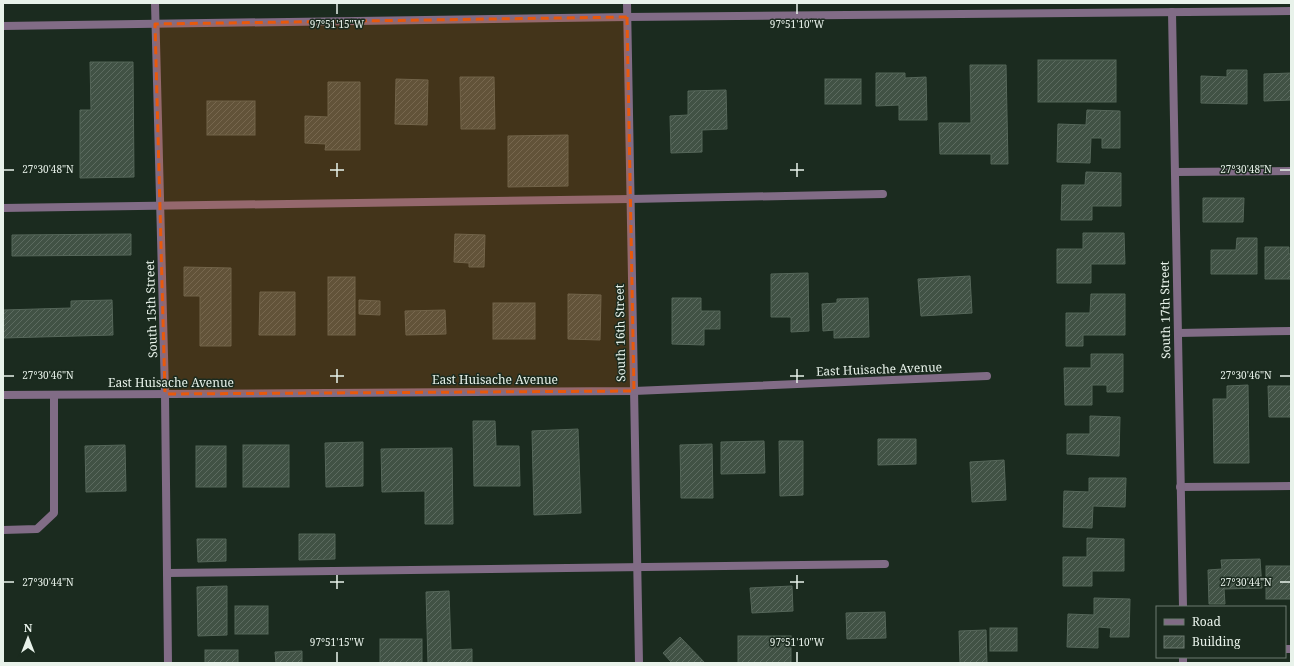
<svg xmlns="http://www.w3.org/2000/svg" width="1294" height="666" viewBox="0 0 1294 666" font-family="'Noto Serif',serif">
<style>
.building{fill:url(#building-hatch);stroke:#556659}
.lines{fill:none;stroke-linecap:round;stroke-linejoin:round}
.lane{stroke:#816c86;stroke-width:8}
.street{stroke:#816c86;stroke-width:8}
.marked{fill:#e8590c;fill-opacity:0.2;stroke:#e8590c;stroke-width:3;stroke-dasharray:8 5;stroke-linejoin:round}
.ticks{fill:none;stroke:#e8f2ea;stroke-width:1.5}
.labels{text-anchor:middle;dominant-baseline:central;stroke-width:3;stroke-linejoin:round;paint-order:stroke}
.street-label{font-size:12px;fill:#e8f2ea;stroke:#1b2b1f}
.ticks-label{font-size:10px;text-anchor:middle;fill:#e8f2ea;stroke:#1b2b1f;stroke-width:3;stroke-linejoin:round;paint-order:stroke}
</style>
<defs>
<pattern id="building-hatch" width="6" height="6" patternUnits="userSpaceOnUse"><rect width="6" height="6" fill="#415245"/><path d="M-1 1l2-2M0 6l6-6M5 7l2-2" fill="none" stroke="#5c6b60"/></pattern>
</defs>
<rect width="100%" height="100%" fill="#1b2b1f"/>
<g class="building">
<rect x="1038" y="60" width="78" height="42"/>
<path d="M 90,62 L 133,62 L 134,177 L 80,178 L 80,110 L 91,110 Z"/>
<path d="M 970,65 L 1006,65 L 1008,164 L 991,164 L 991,154 L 940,154 L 939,123 L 971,123 Z"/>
<path d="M 1227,70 L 1247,70 L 1247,104 L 1201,103 L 1201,76 L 1227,77 Z"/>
<path d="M 876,73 L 905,73 L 905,78 L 926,77 L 927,120 L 899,120 L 899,105 L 876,106 Z"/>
<path d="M 1291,73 L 1291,100 L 1264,101 L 1264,74 Z"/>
<path d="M 460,77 L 494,77 L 495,129 L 461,129 Z"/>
<path d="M 396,79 L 428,80 L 427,125 L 395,124 Z"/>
<rect x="825" y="79" width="36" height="25"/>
<path d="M 328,82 L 360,82 L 360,150 L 325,150 L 326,144 L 305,143 L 305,116 L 328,117 Z"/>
<path d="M 726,90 L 727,129 L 702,130 L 702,152 L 671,153 L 670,116 L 688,115 L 688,91 Z"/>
<rect x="207" y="101" width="48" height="34"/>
<path d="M 1087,110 L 1120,111 L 1120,148 L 1102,148 L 1102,138 L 1091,138 L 1090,163 L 1057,162 L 1058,124 L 1086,125 Z"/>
<path d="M 568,135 L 568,186 L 508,187 L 508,136 Z"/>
<path d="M 1086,172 L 1121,173 L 1121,206 L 1092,206 L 1092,220 L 1061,220 L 1062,185 L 1085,185 Z"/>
<path d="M 1203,198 L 1244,198 L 1243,222 L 1203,222 Z"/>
<path d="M 1083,233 L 1124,233 L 1125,264 L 1091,264 L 1091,283 L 1057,283 L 1057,249 L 1083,249 Z"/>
<path d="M 131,234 L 131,255 L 12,256 L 12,235 Z"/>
<path d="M 455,234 L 485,235 L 484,267 L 469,267 L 469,263 L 454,262 Z"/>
<path d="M 1237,238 L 1257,238 L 1257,274 L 1211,274 L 1211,250 L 1236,250 Z"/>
<path d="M 1265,247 L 1289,247 L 1289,254 L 1291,254 L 1291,279 L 1265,279 Z"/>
<path d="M 184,267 L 231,268 L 231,346 L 200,346 L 200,296 L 184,296 Z"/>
<path d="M 808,273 L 809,331 L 791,332 L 791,317 L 771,317 L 771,274 Z"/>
<path d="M 970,276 L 972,313 L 921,316 L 918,279 Z"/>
<rect x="328" y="277" width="27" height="58"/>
<path d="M 260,292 L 295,292 L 295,335 L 259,335 Z"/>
<path d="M 568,294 L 601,295 L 600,340 L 568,339 Z"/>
<path d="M 1091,294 L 1125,294 L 1125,335 L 1083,335 L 1083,346 L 1066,346 L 1066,313 L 1090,313 Z"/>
<path d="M 672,298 L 701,298 L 701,311 L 720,311 L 720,329 L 704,329 L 704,345 L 672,344 Z"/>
<path d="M 868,298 L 869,337 L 834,338 L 834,330 L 823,331 L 822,304 L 837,303 L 837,299 Z"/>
<path d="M 112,300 L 113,335 L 3,338 L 3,310 L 71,308 L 71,301 Z"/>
<path d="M 359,300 L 380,301 L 380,315 L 359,314 Z"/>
<rect x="493" y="303" width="42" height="36"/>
<path d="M 445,310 L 446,334 L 406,335 L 405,311 Z"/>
<path d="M 1091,354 L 1123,354 L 1123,392 L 1107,392 L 1107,385 L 1092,385 L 1092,405 L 1065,405 L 1064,368 L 1091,368 Z"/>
<path d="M 1248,385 L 1249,463 L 1214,463 L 1213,399 L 1227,399 L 1227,386 Z"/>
<path d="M 1268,386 L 1291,386 L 1291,417 L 1269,417 Z"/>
<path d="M 1090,416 L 1120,417 L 1119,456 L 1067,454 L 1067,434 L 1090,434 Z"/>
<path d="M 473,421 L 495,421 L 496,446 L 519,446 L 520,486 L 474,486 Z"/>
<path d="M 578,429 L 581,513 L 534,515 L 532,431 Z"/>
<path d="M 878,439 L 916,439 L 916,464 L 878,465 Z"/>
<path d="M 764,441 L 765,473 L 721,474 L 721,442 Z"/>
<path d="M 779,441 L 803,441 L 803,495 L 780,496 Z"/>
<path d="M 363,442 L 363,486 L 326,487 L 325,443 Z"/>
<path d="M 712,444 L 713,498 L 681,498 L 680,445 Z"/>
<path d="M 125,445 L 126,491 L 86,492 L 85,446 Z"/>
<rect x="243" y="445" width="46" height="42"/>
<rect x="196" y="446" width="30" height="41"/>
<path d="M 452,448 L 453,524 L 425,524 L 425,491 L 382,492 L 381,449 Z"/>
<path d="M 1004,460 L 1006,500 L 972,502 L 970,462 Z"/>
<path d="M 1089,478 L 1126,478 L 1125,507 L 1093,506 L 1092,528 L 1063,527 L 1064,491 L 1089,492 Z"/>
<path d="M 299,534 L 335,534 L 335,559 L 299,560 Z"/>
<path d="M 1087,538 L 1124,539 L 1124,571 L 1092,571 L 1092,586 L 1063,586 L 1063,557 L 1087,557 Z"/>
<path d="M 197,539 L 226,539 L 226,561 L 198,562 Z"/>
<path d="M 1260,559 L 1262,588 L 1224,589 L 1225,604 L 1209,604 L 1208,570 L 1222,569 L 1221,560 Z"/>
<rect x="1266" y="566" width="25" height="33"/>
<path d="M 227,586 L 227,635 L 198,636 L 197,587 Z"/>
<path d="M 792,586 L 793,611 L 752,613 L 750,588 Z"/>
<path d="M 449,591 L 451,650 L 472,649 L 472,663 L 428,663 L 426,592 Z"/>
<path d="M 1094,598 L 1130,599 L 1129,637 L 1110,637 L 1111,628 L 1098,627 L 1098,648 L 1067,647 L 1068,614 L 1094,615 Z"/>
<rect x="235" y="606" width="33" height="28"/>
<path d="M 885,612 L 886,638 L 847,639 L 846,613 Z"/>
<rect x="990" y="628" width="27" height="23"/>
<path d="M 986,630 L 987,663 L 960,663 L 959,631 Z"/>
<rect x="738" y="636" width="53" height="27"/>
<path d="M 680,637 L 705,663 L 672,663 L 663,653 Z"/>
<rect x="380" y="639" width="42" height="24"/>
<rect x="205" y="650" width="33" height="13"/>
<path d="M 302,651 L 302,663 L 276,663 L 275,652 Z"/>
</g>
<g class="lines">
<g class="lane">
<path d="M 1175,172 L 1291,171"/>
<path d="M 3,208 L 630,199 L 883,194"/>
<path d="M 1180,487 L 1291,486"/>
<path d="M 3,530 L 37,529 L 54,513 L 54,395"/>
<path d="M 167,573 L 885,564"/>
</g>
<g class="street">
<path d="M 155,3 L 165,394 L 168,663"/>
<path d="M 627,3 L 639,663"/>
<path d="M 1172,12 L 1183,607"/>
<path d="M 3,26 L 627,17 L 1291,11"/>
<path d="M 1178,333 L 1291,331"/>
<path d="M 3,395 L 634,391 L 987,376"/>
<path d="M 1285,649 L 1291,649"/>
<path d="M 1183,663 L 1183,657"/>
</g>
</g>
<path class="marked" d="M 627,17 L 634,391 L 165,394 L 155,24 Z"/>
<path class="ticks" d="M 337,4 L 337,14M 797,4 L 797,14M 337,163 L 337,177M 797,163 L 797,177M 4,170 L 14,170M 330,170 L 344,170M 790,170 L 804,170M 1280,170 L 1290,170M 337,369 L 337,383M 797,369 L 797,383M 4,376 L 14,376M 330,376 L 344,376M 790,376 L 804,376M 1280,376 L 1290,376M 337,575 L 337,589M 797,575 L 797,589M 4,582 L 14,582M 330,582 L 344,582M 790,582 L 804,582M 1280,582 L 1290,582M 337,652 L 337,662M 797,652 L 797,662"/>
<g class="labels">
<g class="street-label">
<text transform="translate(151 309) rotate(-92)">South 15th Street</text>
<text transform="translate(1165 310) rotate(-91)">South 17th Street</text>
<text transform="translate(620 333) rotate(-91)">South 16th Street</text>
<text transform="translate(879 369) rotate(-2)">East Huisache Avenue</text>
<text x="495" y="379">East Huisache Avenue</text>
<text x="171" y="382">East Huisache Avenue</text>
</g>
</g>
<g class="ticks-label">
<text x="337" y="28">97°51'15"W</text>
<text x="797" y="28">97°51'10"W</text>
<text x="48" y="173">27°30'48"N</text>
<text x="1246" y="173">27°30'48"N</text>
<text x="48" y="379">27°30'46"N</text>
<text x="1246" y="379">27°30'46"N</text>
<text x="48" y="586">27°30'44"N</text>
<text x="1246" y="586">27°30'44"N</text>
<text x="337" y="646">97°51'15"W</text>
<text x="797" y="646">97°51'10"W</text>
</g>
<rect width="1294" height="666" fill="none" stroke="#e8f2ea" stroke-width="8"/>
<rect x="1156" y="606" width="130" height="52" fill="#1b2b1f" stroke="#6d7b70"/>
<rect x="1164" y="619" width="20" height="6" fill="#816c86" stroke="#6d7b70"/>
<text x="1192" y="626" font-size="12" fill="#e8f2ea">Road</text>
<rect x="1164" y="636" width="20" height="12" fill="url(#building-hatch)" stroke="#6d7b70"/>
<text x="1192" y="646" font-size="12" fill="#e8f2ea">Building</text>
<g transform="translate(28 638)" stroke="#1b2b1f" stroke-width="3" paint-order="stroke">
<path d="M0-3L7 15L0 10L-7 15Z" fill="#e8f2ea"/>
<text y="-6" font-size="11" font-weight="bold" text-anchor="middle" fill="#e8f2ea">N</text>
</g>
</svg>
